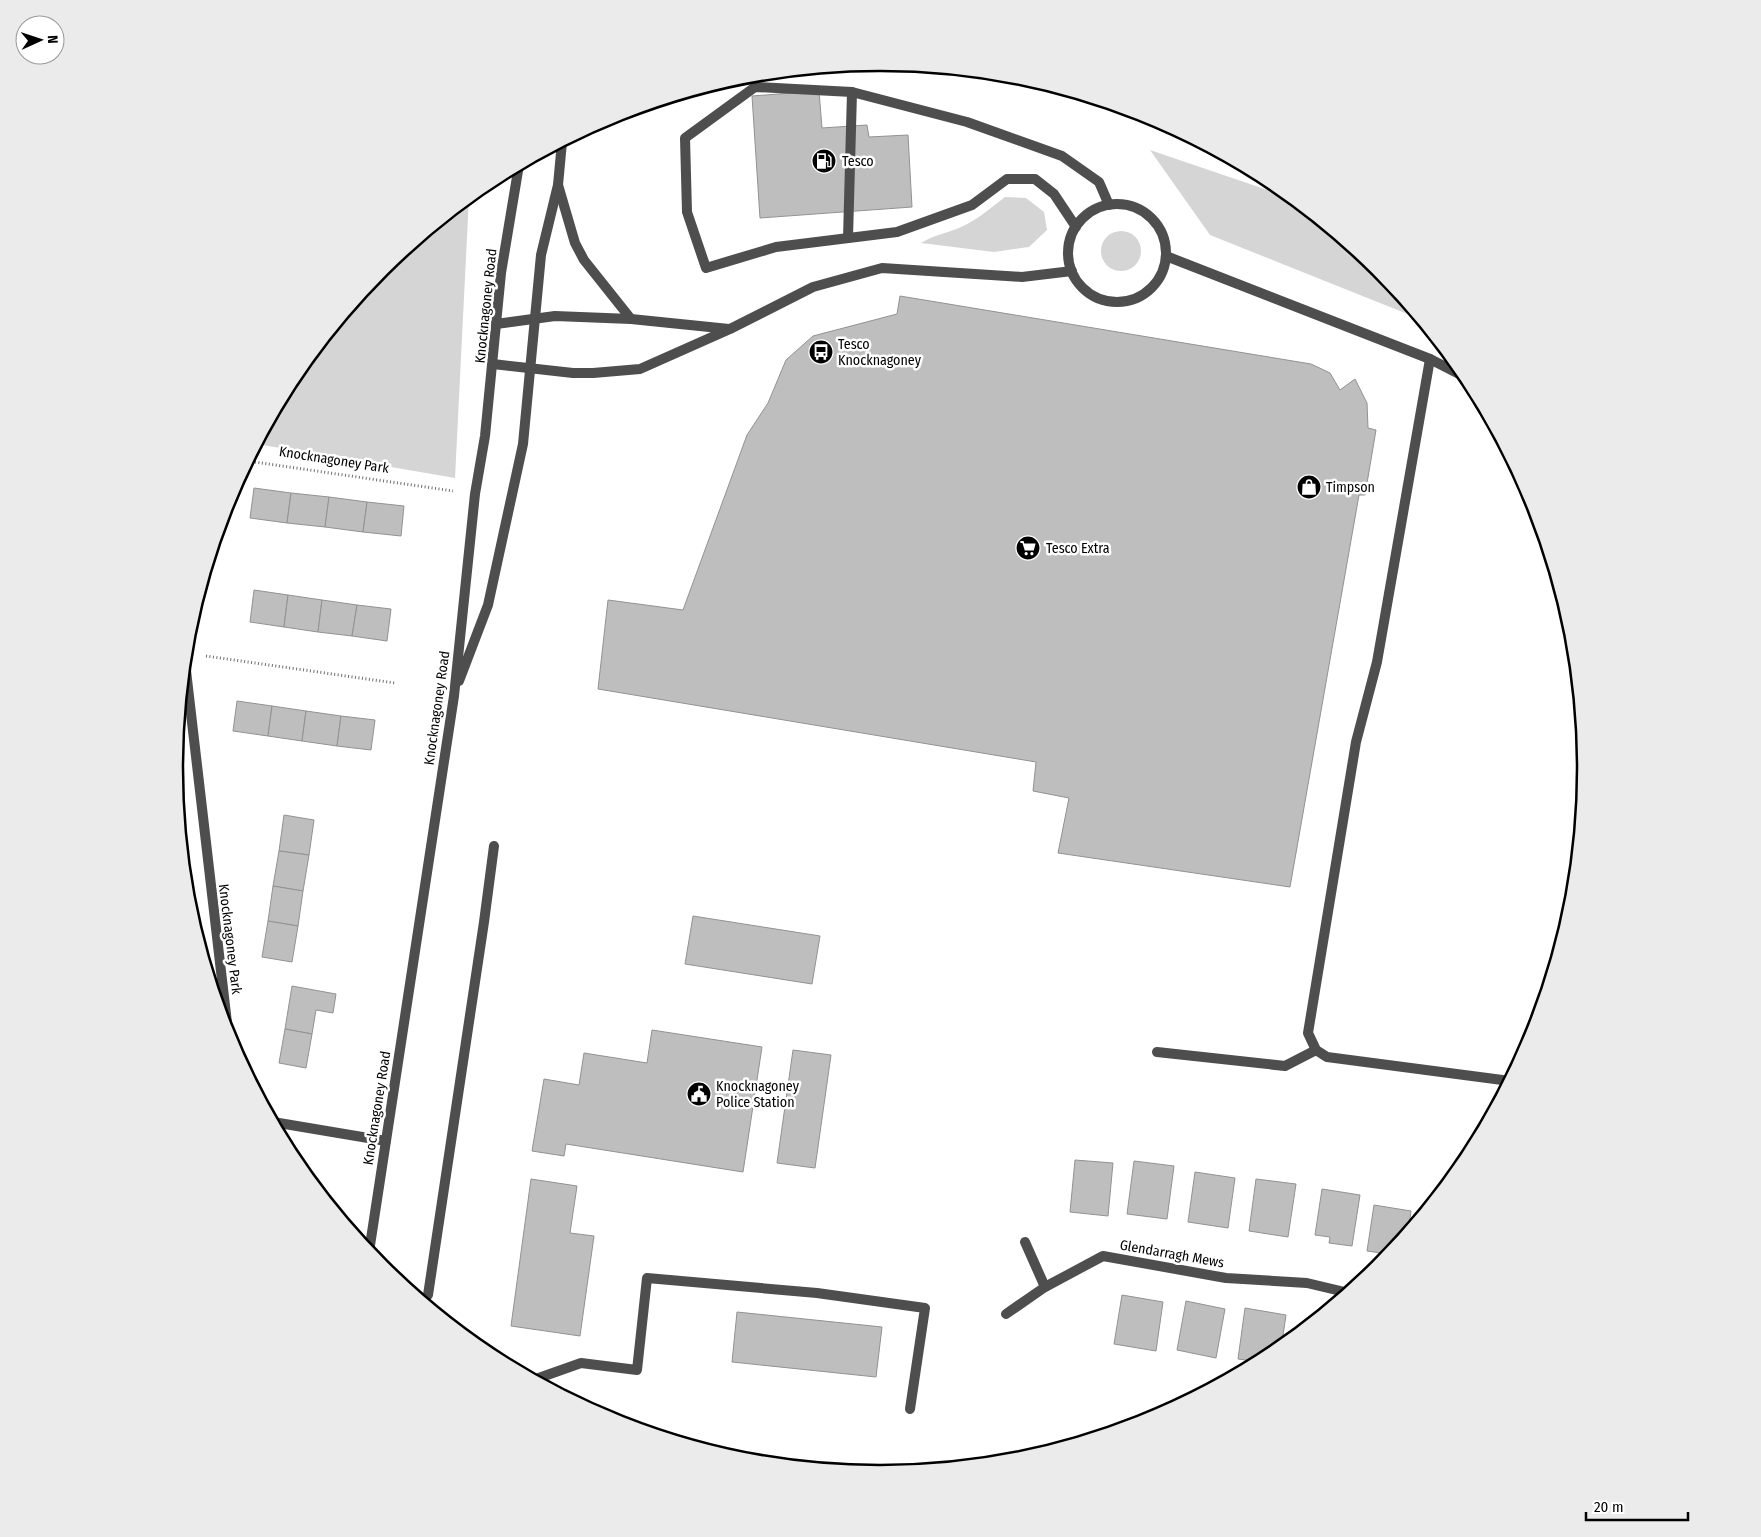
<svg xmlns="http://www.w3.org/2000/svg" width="1761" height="1537" viewBox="0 0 1761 1537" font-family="'Fira Sans Condensed',sans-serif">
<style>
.green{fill:#d5d5d5}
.building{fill:#bebebe;stroke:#929292}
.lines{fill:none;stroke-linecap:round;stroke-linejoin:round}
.path{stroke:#707070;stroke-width:3;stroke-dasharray:1 2.5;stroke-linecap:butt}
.service{stroke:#4e4e4e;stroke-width:10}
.minor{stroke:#4e4e4e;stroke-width:10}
.tertiary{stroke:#4e4e4e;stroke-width:10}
.labels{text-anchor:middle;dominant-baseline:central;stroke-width:5;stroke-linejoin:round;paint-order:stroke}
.poi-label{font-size:14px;fill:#000;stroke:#fff;text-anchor:start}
.street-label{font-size:14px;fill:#000;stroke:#fff}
.rim{fill:none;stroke:#000;stroke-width:2.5}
</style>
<rect width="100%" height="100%" fill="#fff"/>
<g class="green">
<path d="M 1150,150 L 1294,199 L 1380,269 L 1420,319 L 1210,235 Z"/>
<path d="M 469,197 L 455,478 L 257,444 L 294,376 L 381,269 Z"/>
<path d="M 1005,197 L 1026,198 L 1044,212 L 1047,230 L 1029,247 L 994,252 L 921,243 C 935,234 954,232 969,223 C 982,216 993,206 1005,197 Z"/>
<circle cx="1121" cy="251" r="20"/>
</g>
<g class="building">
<path d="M 819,91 L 822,128 L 867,125 L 869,137 L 908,135 L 912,207 L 760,218 L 752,96 Z"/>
<path d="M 900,296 L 1311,364 L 1330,373 L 1340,390 L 1355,379 L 1367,403 L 1368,428 L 1376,430 L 1365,495 L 1359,495 L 1290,887 L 1058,853 L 1069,798 L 1033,791 L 1036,762 L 598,689 L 608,600 L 683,610 L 747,435 L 768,403 L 786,360 L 813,336 L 897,314 Z"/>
<path d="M 254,488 L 291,493 L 287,523 L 250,518 Z"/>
<path d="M 291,493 L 329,497 L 325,527 L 287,523 Z"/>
<path d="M 329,497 L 367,502 L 363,532 L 325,527 Z"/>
<path d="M 367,502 L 404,506 L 401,536 L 363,532 Z"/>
<path d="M 254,590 L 288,595 L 284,627 L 250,622 Z"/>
<path d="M 288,595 L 322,600 L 318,632 L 284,627 Z"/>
<path d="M 322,600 L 357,605 L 352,636 L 318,632 Z"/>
<path d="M 357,605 L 391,609 L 387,641 L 352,636 Z"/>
<path d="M 237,701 L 272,706 L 268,736 L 233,731 Z"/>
<path d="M 272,706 L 306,711 L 302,741 L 268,736 Z"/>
<path d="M 306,711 L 341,716 L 337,746 L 302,741 Z"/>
<path d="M 341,716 L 375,720 L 371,750 L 337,746 Z"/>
<path d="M 284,815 L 314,820 L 309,855 L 279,851 Z"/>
<path d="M 279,851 L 309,855 L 303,891 L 273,886 Z"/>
<path d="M 273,886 L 303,891 L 298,926 L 268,921 Z"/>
<path d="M 693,916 L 820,936 L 812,984 L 685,964 Z"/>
<path d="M 268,921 L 298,926 L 292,962 L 262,957 Z"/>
<path d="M 292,986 L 336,994 L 333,1013 L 316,1010 L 312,1034 L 285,1029 Z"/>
<path d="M 285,1029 L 312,1034 L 306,1068 L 279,1063 Z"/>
<path d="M 652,1030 L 762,1047 L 743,1172 L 566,1144 L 564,1156 L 532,1151 L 544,1079 L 579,1085 L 584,1053 L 647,1063 Z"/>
<path d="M 793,1050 L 831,1055 L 815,1168 L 777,1163 Z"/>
<path d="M 1075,1160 L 1113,1163 L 1108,1216 L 1070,1212 Z"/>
<path d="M 1134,1161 L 1174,1166 L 1167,1219 L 1127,1214 Z"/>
<path d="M 1195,1172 L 1235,1178 L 1228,1228 L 1188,1222 Z"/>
<path d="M 531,1179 L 577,1186 L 570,1233 L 594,1236 L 580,1336 L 511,1326 Z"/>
<path d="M 1256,1179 L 1296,1184 L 1288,1237 L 1249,1231 Z"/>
<path d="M 1322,1189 L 1360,1195 L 1352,1246 L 1329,1243 L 1330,1237 L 1315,1235 Z"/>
<path d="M 1374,1205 L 1411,1211 L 1408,1233 L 1386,1259 L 1381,1259 L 1381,1253 L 1367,1251 Z"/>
<path d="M 1122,1295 L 1163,1302 L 1156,1351 L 1114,1344 Z"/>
<path d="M 1186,1301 L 1225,1309 L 1216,1358 L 1177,1350 Z"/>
<path d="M 1245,1308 L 1286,1315 L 1281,1349 L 1260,1362 L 1238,1359 Z"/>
<path d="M 737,1312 L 882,1327 L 876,1377 L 732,1362 Z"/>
</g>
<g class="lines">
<g class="path">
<path d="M 248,461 L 453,491"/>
<path d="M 206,656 L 395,683"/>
</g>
<g class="service">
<path d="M 558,185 L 575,243 L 584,260 L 631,319"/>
<circle cx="1117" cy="253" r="49"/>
<path d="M 1076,227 L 1054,194 L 1035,179 L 1007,179 L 972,205 L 897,232 L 776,247 L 706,268 L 687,212 L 685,138 L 755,87 L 852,92 L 967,122 L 1062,156 L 1099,182 L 1109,205"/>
<path d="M 848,238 L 852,92"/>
<path d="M 1166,256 L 1430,359 L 1469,379"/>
<path d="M 496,324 L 555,316 L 631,319 L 729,329"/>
<path d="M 1430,359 L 1377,662 L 1356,742 L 1308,1033 L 1316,1050 L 1327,1057 L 1510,1081"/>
<path d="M 493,364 L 573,373 L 593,373 L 640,369 L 730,329 L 813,287 L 882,268 L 1022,277 L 1072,271"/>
<path d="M 1157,1052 L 1285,1066 L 1316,1050"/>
<path d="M 428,1295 L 484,922 L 494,846"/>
<path d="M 533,1380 L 581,1363 L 637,1370 L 647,1278 L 817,1293 L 925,1308 L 910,1409"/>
</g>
<g class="minor">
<path d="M 185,662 L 229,1040"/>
<path d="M 273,1122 L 386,1141"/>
<path d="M 1025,1242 L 1045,1287"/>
<path d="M 1006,1314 L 1045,1287 L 1103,1256 L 1226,1278 L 1307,1283 L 1349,1293"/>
</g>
<g class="tertiary">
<path d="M 459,681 L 488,605 L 523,444 L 541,255 L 558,185 L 562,142"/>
<path d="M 369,1252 L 454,696 L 475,494 L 485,436 L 501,273 L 519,165"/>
</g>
</g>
<defs>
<symbol id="fuel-disc" viewBox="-11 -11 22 22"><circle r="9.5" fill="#000" stroke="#fff"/><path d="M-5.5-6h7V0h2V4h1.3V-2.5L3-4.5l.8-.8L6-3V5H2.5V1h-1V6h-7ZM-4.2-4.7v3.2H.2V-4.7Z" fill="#fff"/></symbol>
<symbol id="bus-disc" viewBox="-11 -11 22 22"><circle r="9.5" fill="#000" stroke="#fff"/><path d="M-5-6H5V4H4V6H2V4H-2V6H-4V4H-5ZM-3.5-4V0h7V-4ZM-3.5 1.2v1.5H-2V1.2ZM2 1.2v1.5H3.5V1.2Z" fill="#fff"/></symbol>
<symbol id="shop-disc" viewBox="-11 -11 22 22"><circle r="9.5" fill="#000" stroke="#fff"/><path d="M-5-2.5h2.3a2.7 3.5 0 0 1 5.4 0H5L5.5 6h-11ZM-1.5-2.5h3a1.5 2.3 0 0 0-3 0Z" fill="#fff"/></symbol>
<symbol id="supermarket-disc" viewBox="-11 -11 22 22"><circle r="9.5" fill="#000" stroke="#fff"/><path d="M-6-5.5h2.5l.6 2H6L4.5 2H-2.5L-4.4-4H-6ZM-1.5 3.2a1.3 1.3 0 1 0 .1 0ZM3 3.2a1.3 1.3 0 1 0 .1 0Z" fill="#fff"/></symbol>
<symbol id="civic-disc" viewBox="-11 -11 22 22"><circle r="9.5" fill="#000" stroke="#fff"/><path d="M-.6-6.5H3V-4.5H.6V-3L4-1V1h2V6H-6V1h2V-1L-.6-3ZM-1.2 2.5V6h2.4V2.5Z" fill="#fff"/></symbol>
</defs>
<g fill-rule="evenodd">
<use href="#fuel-disc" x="810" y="147" width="28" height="28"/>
<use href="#bus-disc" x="807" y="338" width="28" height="28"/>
<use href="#shop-disc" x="1295" y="473" width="28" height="28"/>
<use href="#supermarket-disc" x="1014" y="534" width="28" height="28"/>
<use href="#civic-disc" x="685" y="1080" width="28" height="28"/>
</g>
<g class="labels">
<g class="poi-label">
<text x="842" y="161">Tesco</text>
<text x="838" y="344">Tesco<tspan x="838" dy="16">Knocknagoney</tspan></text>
<text x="1326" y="487">Timpson</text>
<text x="1046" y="548">Tesco Extra</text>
<text x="716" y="1086">Knocknagoney<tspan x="716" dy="16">Police Station</tspan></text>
</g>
<g class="street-label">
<text transform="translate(486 306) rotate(-84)">Knocknagoney Road</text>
<text transform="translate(334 460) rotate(9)">Knocknagoney Park</text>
<text transform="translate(437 708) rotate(-82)">Knocknagoney Road</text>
<text transform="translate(230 939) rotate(83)">Knocknagoney Park</text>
<text transform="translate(377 1108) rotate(-81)">Knocknagoney Road</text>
<text transform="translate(1172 1254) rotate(10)">Glendarragh Mews</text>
</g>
</g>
<path d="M0 0H1761V1537H0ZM183 768a697 697 0 1 1 1394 0a697 697 0 1 1-1394 0Z" fill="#ebebeb" fill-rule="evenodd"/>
<path class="rim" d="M183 768a697 697 0 1 1 1394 0a697 697 0 1 1-1394 0Z"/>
<g transform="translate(40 40) rotate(87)"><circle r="24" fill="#ffffff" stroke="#999999"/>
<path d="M0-4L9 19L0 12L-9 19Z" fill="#000000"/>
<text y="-8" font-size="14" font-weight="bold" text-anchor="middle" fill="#000000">N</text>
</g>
<path d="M1586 1512v8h102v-8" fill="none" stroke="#000000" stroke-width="2.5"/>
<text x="1594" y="1512" font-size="15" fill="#000000" stroke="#ffffff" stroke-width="4" paint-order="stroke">20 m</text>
</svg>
